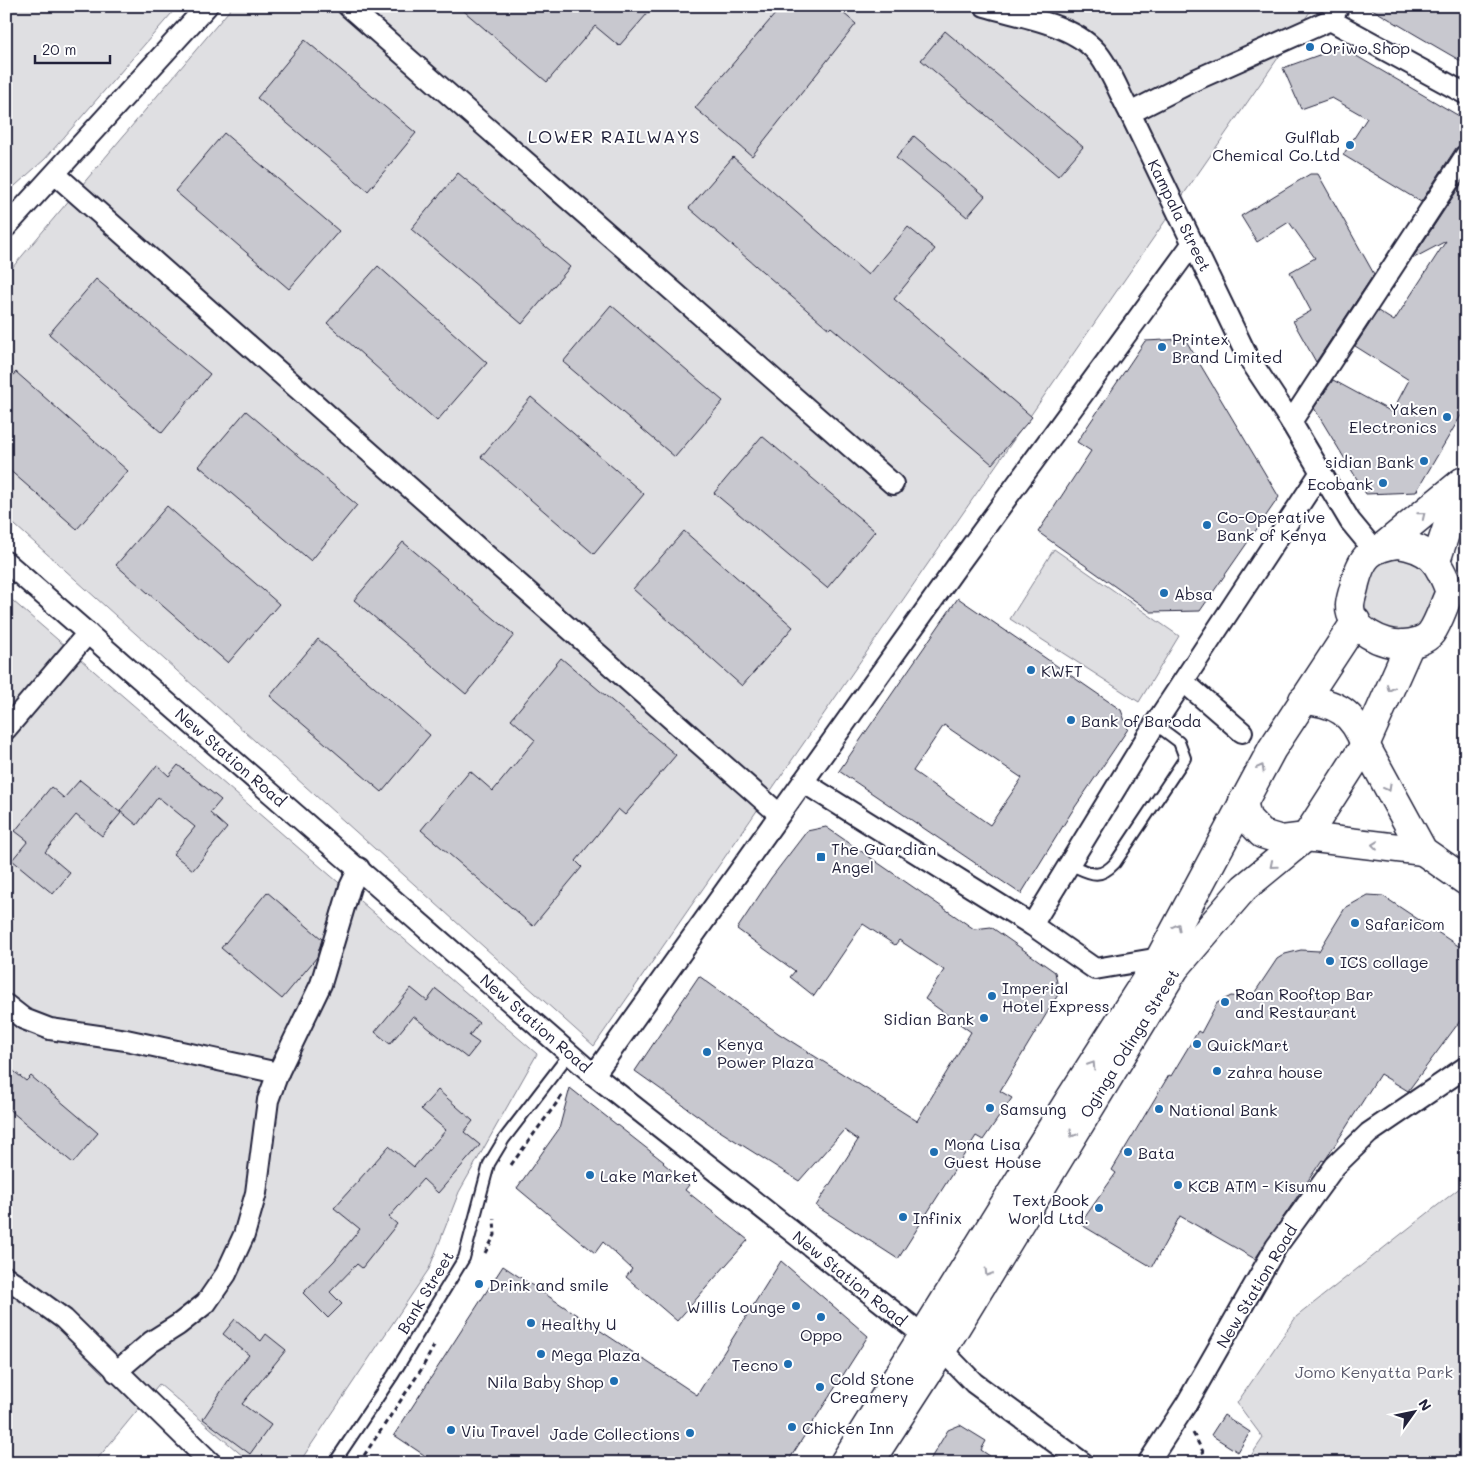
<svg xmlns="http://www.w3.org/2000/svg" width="1472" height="1469" viewBox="0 0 1472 1469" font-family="Mali,sans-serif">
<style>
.green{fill:#dfdfe2;stroke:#80808e}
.building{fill:#c8c8cf;stroke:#22223b;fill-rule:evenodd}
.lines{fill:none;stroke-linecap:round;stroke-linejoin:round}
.lane-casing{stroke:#22223b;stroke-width:14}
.street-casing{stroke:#22223b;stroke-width:24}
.secondary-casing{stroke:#22223b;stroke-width:31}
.path{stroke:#22223b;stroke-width:3;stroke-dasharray:5 4;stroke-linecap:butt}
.lane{stroke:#fff;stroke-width:10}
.street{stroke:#fff;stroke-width:20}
.secondary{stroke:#fff;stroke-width:28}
.oneway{stroke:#9c9ca7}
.poi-dot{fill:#1f6fb2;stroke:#fff;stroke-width:2}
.labels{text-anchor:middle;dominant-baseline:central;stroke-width:4;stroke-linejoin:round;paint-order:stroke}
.poi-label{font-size:16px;fill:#22223b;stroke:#fff;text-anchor:start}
.street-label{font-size:16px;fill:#22223b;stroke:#fff}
.park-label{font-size:16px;fill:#5b5b6d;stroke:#fff}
.neighbourhood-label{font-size:18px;letter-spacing:1px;fill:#22223b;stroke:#fff}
</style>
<rect width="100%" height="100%" fill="#fff"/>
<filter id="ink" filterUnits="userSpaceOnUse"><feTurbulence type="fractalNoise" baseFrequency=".02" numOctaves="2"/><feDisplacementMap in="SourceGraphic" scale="10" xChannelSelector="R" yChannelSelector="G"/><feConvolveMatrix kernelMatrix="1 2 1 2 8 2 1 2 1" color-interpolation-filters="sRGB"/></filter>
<g filter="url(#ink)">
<g class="green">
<path d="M 6,6 L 178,6 L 45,159 L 6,194 Z"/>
<path d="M 233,6 L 1314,6 L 594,1046 L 6,517 L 6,275 Z"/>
<path d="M 1054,549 L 1179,636 L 1139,702 L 1010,619 Z"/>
<path d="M 1400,551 L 1443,583 L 1425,629 L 1398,636 L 1359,614 L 1361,567 Z"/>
<path d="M 6,595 L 537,1054 L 459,1192 L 429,1269 L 299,1463 L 251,1463 L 159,1384 L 94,1463 L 6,1463 Z"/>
<path d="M 1466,1183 L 1466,1463 L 1246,1463 L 1263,1438 L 1237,1403 L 1296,1317 Z"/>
</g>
<g class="building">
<path d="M 458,6 L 654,6 L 619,46 L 595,26 L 547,82 Z"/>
<path d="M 782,6 L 835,6 L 856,24 L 752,156 L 695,108 Z"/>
<path d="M 1367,6 L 1466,6 L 1466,64 L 1416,35 Z"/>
<path d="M 945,31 L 1083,147 L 1058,176 L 921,60 Z"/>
<path d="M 305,40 L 416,133 L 368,191 L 257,98 Z"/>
<path d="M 1341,47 L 1466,120 L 1466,143 L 1456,148 L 1421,202 L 1343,155 L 1367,118 L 1332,98 L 1301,109 L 1283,68 Z"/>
<path d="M 224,133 L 339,231 L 289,289 L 175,191 Z"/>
<path d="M 914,136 L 985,196 L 967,217 L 896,158 Z"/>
<path d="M 733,157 L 868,275 L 908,227 L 935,249 L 894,299 L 1032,417 L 992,464 L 831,327 L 829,329 L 689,208 Z"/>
<path d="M 458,173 L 570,267 L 522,324 L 411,229 Z"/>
<path d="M 1310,174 L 1318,174 L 1374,274 L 1316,362 L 1293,321 L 1311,311 L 1290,272 L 1315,258 L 1289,222 L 1257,242 L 1241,216 Z"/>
<path d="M 1466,177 L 1466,407 L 1416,492 L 1366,494 L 1314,408 L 1333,380 L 1392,412 L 1409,380 L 1355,346 L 1378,311 L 1394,321 L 1446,241 L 1412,259 Z"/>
<path d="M 378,266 L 487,363 L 437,421 L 327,323 Z"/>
<path d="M 96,279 L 210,374 L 162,433 L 49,334 Z"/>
<path d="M 611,305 L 723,401 L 675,457 L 563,362 Z"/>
<path d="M 1185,339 L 1279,497 L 1200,611 L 1151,612 L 1038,532 L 1091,451 L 1077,442 L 1145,341 Z"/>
<path d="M 16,372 L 128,471 L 77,529 L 6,467 L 6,383 Z"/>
<path d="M 531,397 L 644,494 L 594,554 L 481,457 Z"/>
<path d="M 246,411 L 357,505 L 311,561 L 199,466 Z"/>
<path d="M 762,436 L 875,531 L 827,588 L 714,493 Z"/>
<path d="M 167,506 L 279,604 L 228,663 L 116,565 Z"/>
<path d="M 684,531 L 793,627 L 742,686 L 633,589 Z"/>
<path d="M 403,542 L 514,635 L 466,694 L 354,600 Z"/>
<path d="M 958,598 L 1121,710 L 1128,729 L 1071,813 L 1021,894 L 839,771 ZM 944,725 L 1022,778 L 990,825 L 913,771 Z"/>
<path d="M 318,639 L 430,735 L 382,792 L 270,696 Z"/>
<path d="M 561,658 L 676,755 L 625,815 L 618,809 L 576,861 L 582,867 L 533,926 L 421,830 L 470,771 L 493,791 L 535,740 L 511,719 Z"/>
<path d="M 157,765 L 169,776 L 178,765 L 221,800 L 210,813 L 227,828 L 193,870 L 173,854 L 195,827 L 158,797 L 137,825 L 120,811 Z"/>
<path d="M 80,780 L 121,813 L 102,836 L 76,815 L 45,852 L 70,873 L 53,894 L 12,860 L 28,841 L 15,831 L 51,787 L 64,798 Z"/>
<path d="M 826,827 L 974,929 L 991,927 L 1055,972 L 1059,993 L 1000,1091 L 1012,1098 L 983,1140 L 976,1136 L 898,1259 L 816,1206 L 858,1140 L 844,1130 L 799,1181 L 715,1128 L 635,1071 L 699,976 L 778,1033 L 917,1121 L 971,1032 L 925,999 L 944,970 L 899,940 L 895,945 L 863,924 L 814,996 L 790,977 L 795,971 L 737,929 L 771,878 L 807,831 Z"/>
<path d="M 267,892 L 322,939 L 317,957 L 282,999 L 221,948 Z"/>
<path d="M 1368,895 L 1383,896 L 1466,951 L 1466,1013 L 1408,1091 L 1380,1074 L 1326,1159 L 1324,1161 L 1322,1160 L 1255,1259 L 1180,1216 L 1152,1267 L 1080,1224 L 1116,1173 L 1112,1170 L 1169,1075 L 1171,1076 L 1198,1031 L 1201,1033 L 1217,1003 L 1231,996 L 1251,998 L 1277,959 L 1285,954 L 1301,950 L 1319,951 L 1345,908 Z"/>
<path d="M 411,988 L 427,1001 L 436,989 L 479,1023 L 469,1036 L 479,1043 L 467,1058 L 413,1016 L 390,1044 L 375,1032 Z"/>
<path d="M 6,1065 L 26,1081 L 31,1076 L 98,1133 L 73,1163 L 6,1107 Z"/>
<path d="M 570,1088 L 664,1162 L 663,1163 L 689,1185 L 685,1190 L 748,1240 L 677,1321 L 626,1277 L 632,1269 L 603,1242 L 595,1253 L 517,1188 L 559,1129 Z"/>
<path d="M 438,1090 L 473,1121 L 464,1132 L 480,1145 L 438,1193 L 423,1179 L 389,1217 L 397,1224 L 362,1268 L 357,1264 L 330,1292 L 342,1304 L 328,1318 L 303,1293 L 334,1261 L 360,1229 L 334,1208 L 389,1146 L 414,1167 L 446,1130 L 421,1109 Z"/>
<path d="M 781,1261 L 868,1336 L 787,1463 L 436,1463 L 394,1435 L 503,1266 L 697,1395 Z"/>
<path d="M 235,1319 L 261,1341 L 266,1334 L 286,1350 L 242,1404 L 271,1425 L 250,1454 L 203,1419 L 230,1378 L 249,1355 L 223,1334 Z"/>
<path d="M 1224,1415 L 1250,1432 L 1238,1452 L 1211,1435 Z"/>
<path d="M 960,1425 L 986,1441 L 981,1450 L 1000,1463 L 928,1463 L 948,1430 Z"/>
</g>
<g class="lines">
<defs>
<g id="lane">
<path d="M 1069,864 C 1090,873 1098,881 1115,863 L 1185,758 L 1179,742 L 1155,724"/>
<path d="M 334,1463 L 393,1375 L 464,1258 L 489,1164 L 504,1139 L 570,1053"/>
</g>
<g id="street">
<path d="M 348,6 L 893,484"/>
<path d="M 985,6 C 1021,17 1076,24 1099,55 C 1112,72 1120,95 1130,113"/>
<path d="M 1339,6 L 1330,20 L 1195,80 L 1130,113 L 1246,354 L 1291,422 L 1350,521 L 1374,550"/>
<path d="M 1330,20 L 1466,94"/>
<path d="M 55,174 L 779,814"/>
<path d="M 6,227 L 207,6"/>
<path d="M 1291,422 L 1466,155"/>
<path d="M 6,562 L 594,1075 L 942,1350 L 974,1383 L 1083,1463"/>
<path d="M 1184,682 L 1242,732"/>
<path d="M 6,729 L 88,633"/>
<path d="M 803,782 L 1032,925 L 1095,969 L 1160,958 L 1167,963"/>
<path d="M 1032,925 L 1155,724 L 1321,472"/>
<path d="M 6,1005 L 24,1019 L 50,1029 L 126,1040 L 278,1073"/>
<path d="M 594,1075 L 957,566 L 1193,243"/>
<path d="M 6,1277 L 64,1319 L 211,1463"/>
<path d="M 116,1372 L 151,1342 L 178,1325 L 206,1303 L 226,1274 L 244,1235 L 256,1193 L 268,1100 L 278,1073 L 321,984 L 350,887 L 359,868"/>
<path d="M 1148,1463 L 1187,1403 L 1276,1247 L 1335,1166 L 1369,1133 L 1466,1067"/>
</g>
<g id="secondary">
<path d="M 1398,544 C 1431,549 1439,562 1450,592 C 1444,604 1439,622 1431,633 C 1425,641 1412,644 1403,644 C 1384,646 1349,629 1350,606 C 1350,599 1354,590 1355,583 C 1362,556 1370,548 1398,544 Z"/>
<path d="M 1384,546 L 1462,482"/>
<path d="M 1436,561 L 1462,482"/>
<path d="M 1303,700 C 1336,702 1354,713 1365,745 L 1423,851 L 1466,881"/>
<path d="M 1243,801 L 1247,818 L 1262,834 L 1282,840 L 1306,837 L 1423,851"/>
<path d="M 844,1463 L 1068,1102 L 1160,958 L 1272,749 L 1356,621"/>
<path d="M 869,1463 L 942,1350 L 1175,968 L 1244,888 L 1306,837 L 1365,745 L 1410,644"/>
</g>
</defs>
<use href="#lane" class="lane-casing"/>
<use href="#street" class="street-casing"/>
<use href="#secondary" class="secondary-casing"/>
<g class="path">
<path d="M 511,1165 L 564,1093"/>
<path d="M 485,1253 L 495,1235 L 494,1219"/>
<path d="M 1193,1433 L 1209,1463"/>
<path d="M 359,1463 L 421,1370 L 434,1346"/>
</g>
<use href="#lane" class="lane"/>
<use href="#street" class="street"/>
<use href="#secondary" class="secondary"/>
</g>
<defs><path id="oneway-chevron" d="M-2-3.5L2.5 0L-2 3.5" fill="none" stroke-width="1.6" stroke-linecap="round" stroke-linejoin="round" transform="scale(1.25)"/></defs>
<g class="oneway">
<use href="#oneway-chevron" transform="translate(1422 515) rotate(-39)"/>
<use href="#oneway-chevron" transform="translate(1390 688) rotate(114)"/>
<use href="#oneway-chevron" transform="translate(1261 768) rotate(-61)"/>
<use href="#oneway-chevron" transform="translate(1388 788) rotate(61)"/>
<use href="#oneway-chevron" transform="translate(1375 845) rotate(-173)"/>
<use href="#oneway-chevron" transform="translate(1273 865) rotate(140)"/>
<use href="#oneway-chevron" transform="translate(1177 927) rotate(-62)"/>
<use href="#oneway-chevron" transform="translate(1092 1065) rotate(-57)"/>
<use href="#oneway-chevron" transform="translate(1073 1134) rotate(121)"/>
<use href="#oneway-chevron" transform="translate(988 1273) rotate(121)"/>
</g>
</g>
<g class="poi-dot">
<circle cx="1310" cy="47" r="5"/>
<circle cx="1350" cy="145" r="5"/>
<circle cx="1162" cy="347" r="5"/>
<circle cx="1447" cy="417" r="5"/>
<circle cx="1424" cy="461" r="5"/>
<circle cx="1383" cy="483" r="5"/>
<circle cx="1207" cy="525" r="5"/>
<circle cx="1164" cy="593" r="5"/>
<circle cx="1031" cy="670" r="5"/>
<circle cx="1071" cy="720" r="5"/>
<rect x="816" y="852" width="10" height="10" rx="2.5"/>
<circle cx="1355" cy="923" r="5"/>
<circle cx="1330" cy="961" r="5"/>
<circle cx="992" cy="996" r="5"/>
<circle cx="1225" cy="1002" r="5"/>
<circle cx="984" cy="1018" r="5"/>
<circle cx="1197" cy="1044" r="5"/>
<circle cx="707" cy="1052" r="5"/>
<circle cx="1217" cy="1071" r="5"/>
<circle cx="990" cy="1108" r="5"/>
<circle cx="1159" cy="1109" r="5"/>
<circle cx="934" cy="1152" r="5"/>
<circle cx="1128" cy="1152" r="5"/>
<circle cx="590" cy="1175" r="5"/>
<circle cx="1178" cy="1185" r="5"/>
<circle cx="1099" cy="1208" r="5"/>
<circle cx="903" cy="1217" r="5"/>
<circle cx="479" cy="1284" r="5"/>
<circle cx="796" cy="1306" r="5"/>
<circle cx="821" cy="1317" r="5"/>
<circle cx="531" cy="1323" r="5"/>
<circle cx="541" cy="1354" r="5"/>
<circle cx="788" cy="1364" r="5"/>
<circle cx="614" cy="1381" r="5"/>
<circle cx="820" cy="1387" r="5"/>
<circle cx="792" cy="1427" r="5"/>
<circle cx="451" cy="1430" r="5"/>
<circle cx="690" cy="1433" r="5"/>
</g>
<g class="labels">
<g class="poi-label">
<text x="1320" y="47">Oriwo Shop</text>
<text x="1340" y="136" text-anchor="end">Gulflab<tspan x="1340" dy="18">Chemical Co.Ltd</tspan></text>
<text x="1172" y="338">Printex<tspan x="1172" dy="18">Brand Limited</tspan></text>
<text x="1437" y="408" text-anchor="end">Yaken<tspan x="1437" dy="18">Electronics</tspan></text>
<text x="1414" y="461" text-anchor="end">sidian Bank</text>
<text x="1373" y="483" text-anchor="end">Ecobank</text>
<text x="1217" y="516">Co-Operative<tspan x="1217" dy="18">Bank of Kenya</tspan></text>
<text x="1174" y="593">Absa</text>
<text x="1041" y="670">KWFT</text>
<text x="1081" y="720">Bank of Baroda</text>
<text x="831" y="848">The Guardian<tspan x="831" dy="18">Angel</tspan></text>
<text x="1365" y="923">Safaricom</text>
<text x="1340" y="961">ICS collage</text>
<text x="1002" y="987">Imperial<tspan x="1002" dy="18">Hotel Express</tspan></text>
<text x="1235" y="993">Roan Rooftop Bar<tspan x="1235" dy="18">and Restaurant</tspan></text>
<text x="974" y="1018" text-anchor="end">Sidian Bank</text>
<text x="717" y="1043">Kenya<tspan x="717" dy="18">Power Plaza</tspan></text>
<text x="1207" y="1044">QuickMart</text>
<text x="1227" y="1071">zahra house</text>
<text x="1000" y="1108">Samsung</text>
<text x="1169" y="1109">National Bank</text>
<text x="944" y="1143">Mona Lisa<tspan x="944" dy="18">Guest House</tspan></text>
<text x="1138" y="1152">Bata</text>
<text x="600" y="1175">Lake Market</text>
<text x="1188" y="1185">KCB ATM - Kisumu</text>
<text x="1089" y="1199" text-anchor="end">Text Book<tspan x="1089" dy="18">World Ltd.</tspan></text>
<text x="913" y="1217">Infinix</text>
<text x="489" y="1284">Drink and smile</text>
<text x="786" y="1306" text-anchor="end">Willis Lounge</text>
<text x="541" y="1323">Healthy U</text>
<text x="821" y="1334" text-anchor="middle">Oppo</text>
<text x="551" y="1354">Mega Plaza</text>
<text x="778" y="1364" text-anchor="end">Tecno</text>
<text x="830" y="1378">Cold Stone<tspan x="830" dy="18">Creamery</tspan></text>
<text x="604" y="1381" text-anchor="end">Nila Baby Shop</text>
<text x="802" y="1427">Chicken Inn</text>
<text x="461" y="1430">Viu Travel</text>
<text x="680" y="1433" text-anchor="end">Jade Collections</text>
</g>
<g class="street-label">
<text transform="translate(1180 215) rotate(64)">Kampala Street</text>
<text transform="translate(231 757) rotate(41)">New Station Road</text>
<text transform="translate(536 1023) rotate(41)">New Station Road</text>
<text transform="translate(1129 1043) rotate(-58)">Oginga Odinga Street</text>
<text transform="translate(850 1278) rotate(39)">New Station Road</text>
<text transform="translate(1256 1286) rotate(-59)">New Station Road</text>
<text transform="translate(425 1292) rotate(-59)">Bank Street</text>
</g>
<g class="park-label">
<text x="1374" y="1371">Jomo Kenyatta Park</text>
</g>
<g class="neighbourhood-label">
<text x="614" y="136">LOWER RAILWAYS</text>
</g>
</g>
<rect width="1472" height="1469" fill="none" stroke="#fff" stroke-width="25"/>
<rect x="12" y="12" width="1447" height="1444" fill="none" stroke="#22223b" stroke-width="2" filter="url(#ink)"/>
<g transform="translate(1414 1412) rotate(57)" stroke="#ffffff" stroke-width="4" paint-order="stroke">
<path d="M0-4L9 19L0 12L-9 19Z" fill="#22223b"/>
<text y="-8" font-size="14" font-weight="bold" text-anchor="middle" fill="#22223b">N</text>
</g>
<path d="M35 55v8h75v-8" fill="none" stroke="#22223b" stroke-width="2.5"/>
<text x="42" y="55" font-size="15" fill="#22223b" stroke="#ffffff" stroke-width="4" paint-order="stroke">20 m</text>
</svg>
